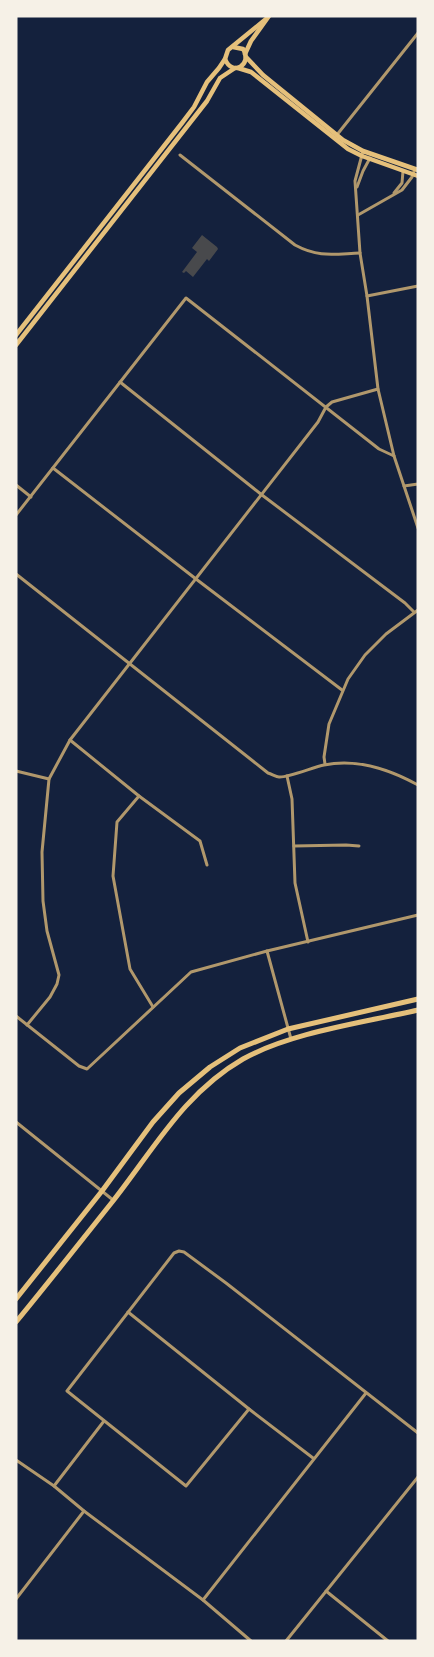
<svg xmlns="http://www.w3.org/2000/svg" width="434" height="1657" viewBox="0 0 434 1657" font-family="Overpass,sans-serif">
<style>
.building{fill:#48494c}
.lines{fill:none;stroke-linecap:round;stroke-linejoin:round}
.minor{stroke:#b1986c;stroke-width:3}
.secondary{stroke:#e5c07b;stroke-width:4.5}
.primary{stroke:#e5c07b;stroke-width:5}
</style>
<rect width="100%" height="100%" fill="#14213d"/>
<path class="building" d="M 202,235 L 217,247 L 218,249 L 209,261 L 207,259 L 193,277 L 186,271 L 184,273 L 182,272 L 197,252 L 192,248 Z"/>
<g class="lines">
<g class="minor">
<path d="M 336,136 L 418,33"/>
<path d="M 363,151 L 355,181 L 360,253 L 367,296 L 378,389 L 394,456 L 418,528"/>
<path d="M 180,155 L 295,245 C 319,258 334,254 360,253"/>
<path d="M 357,187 L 363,171 L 370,158"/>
<path d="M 394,193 L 402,183 L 403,171"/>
<path d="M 358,215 L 402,190 L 412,177 L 415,169"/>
<path d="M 367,296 L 418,286"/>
<path d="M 120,382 L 262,495 L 405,603 L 414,612"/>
<path d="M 53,468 L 196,579 L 342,690"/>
<path d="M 16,485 L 31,497"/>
<path d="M 404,486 L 418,484"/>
<path d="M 16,515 L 186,298 L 379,449 L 394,456"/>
<path d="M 16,574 L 268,773 C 272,774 276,777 279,777 C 287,778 314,767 324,765 C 357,758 389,769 418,785"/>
<path d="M 70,740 L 139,796 L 200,841 L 207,865"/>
<path d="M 325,764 L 324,757 L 329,724 L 348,679 L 365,655 L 386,634 L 418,610"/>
<path d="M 16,771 L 49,779"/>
<path d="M 287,776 L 292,799 L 295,883 L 308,942"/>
<path d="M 139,796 L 117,822 L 113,876 L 130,969 L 153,1007"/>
<path d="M 294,846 L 346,845 L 359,846"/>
<path d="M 267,951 L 291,1039"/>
<path d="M 16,1016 L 79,1066 L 87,1069 L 191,972 L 267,951 L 418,915"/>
<path d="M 27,1025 L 50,997 L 57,984 L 59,975 L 47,931 L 43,901 L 42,852 L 49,779 L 70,740 L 318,422 L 326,407 L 332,402 L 378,389"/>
<path d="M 16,1122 L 113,1200"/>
<path d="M 128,1312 L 249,1409 L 313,1458"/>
<path d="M 249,1409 L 186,1486 L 67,1391 L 174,1253 L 179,1251 L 184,1252 L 226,1283 L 418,1433"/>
<path d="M 16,1460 L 54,1486 L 84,1511 L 203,1600 L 251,1641"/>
<path d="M 54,1486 L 104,1421"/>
<path d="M 326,1591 L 388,1641"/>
<path d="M 16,1599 L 84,1511"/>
<path d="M 203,1600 L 366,1393"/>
<path d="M 286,1641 L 418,1477"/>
</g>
<g class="secondary">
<path d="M 245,54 L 251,41 L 269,16"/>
<path d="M 246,57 L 263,75 L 343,140 L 363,151 L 418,170"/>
<path d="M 225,59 C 232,77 253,65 243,49 L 233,47"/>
<path d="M 238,68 L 251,72 L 348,149 L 362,156 L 418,176"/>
<path d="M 16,335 L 182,123 L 194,107 L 207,82 L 219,68 L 225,59 L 228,50 L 266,19"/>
<path d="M 16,345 L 207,101 L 220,78 L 235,68"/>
</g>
<g class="primary">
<path d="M 16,1299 L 102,1191 L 153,1122 L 179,1093 L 210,1067 L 240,1048 L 288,1029 L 418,999"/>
<path d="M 16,1322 C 49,1282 81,1241 113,1201 C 154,1149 184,1093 243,1059 C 292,1032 362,1023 418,1010"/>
</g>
</g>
<rect width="434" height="1657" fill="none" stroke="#f6f1e7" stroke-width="35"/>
</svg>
